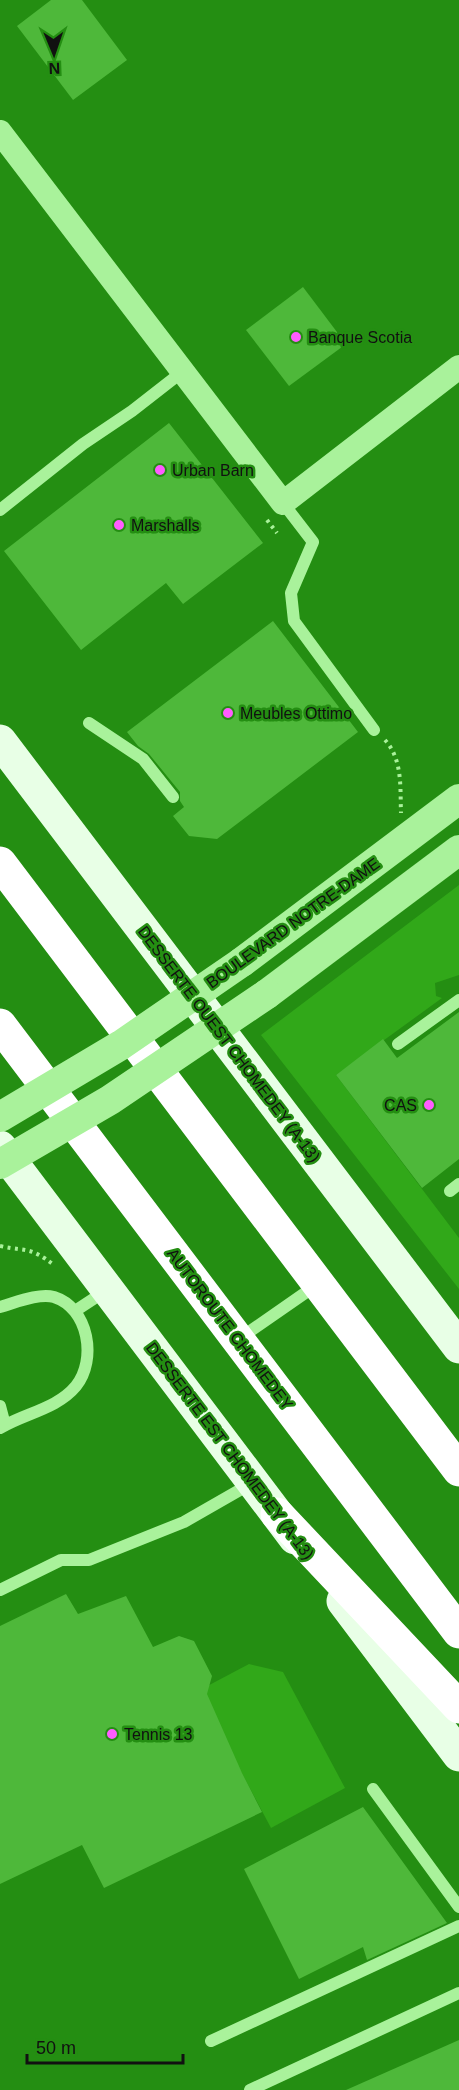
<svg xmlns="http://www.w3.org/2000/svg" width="459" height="2090" viewBox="0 0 459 2090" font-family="Helvetica,sans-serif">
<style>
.green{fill:#31a819}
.building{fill:#4eb83a}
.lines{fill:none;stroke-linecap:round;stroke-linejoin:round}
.path{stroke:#a9f29b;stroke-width:4;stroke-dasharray:3 4.5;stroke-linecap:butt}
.service{stroke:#a9f29b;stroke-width:12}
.minor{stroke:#a9f29b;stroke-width:24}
.tertiary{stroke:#a9f29b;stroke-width:30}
.primary{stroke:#e8ffe6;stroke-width:33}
.motorway{stroke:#fff;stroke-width:33}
.tertiary-bridge{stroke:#a9f29b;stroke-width:30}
.poi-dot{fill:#ff5cff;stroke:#248e12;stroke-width:2}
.labels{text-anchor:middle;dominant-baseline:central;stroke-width:5;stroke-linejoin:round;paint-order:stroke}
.poi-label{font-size:16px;fill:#111;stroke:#248e12;text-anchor:start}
.street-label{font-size:16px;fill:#111;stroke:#248e12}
</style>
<rect width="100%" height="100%" fill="#248e12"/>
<g class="green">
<path d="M 459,885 L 459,975 L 435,983 L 436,996 L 442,998 L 336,1075 L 459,1238 L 459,1289 L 261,1035 Z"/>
<path d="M 249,1664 L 283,1672 L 345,1788 L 271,1828 L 198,1691 Z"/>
</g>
<g class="building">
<path d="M 51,0 L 82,0 L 127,60 L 73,100 L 17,26 Z"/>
<path d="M 303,287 L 346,344 L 289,386 L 246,330 Z"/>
<path d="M 169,423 L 263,543 L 183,604 L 166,583 L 81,650 L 4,551 Z"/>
<path d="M 273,621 L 358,732 L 217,839 L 189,836 L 173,816 L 184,807 L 180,801 L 180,792 L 149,754 L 138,746 L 127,732 Z"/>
<path d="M 459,1012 L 459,1159 L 422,1188 L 336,1075 L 383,1039 L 397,1058 Z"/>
<path d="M 66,1594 L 78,1614 L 126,1596 L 153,1647 L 179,1636 L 194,1641 L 212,1676 L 207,1694 L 242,1773 L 262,1812 L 104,1888 L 82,1845 L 0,1884 L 0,1626 Z"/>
<path d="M 363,1807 L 447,1923 L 367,1960 L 363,1947 L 299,1979 L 244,1869 Z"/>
<path d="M 459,2040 L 459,2090 L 346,2090 Z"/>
</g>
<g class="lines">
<g class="path">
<path d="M 267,520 L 277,533"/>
<path d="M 385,740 C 403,760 400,788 401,813"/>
<path d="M 0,1246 C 28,1252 29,1246 54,1265"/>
</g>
<g class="service">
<path d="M 283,503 L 313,542 L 291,593 L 294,621 L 374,730"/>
<path d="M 0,510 L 83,444 L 132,411 L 182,372"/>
<path d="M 89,723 L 143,759 L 173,797"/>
<path d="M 398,1044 L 459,1000"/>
<path d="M 450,1191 L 459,1184"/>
<path d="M 0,1307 C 15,1303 38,1293 54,1297 C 89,1308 97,1360 76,1386 C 57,1409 25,1413 0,1428"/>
<path d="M 75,1311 L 107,1290"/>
<path d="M 239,1339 L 318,1284"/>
<path d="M 0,1406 L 5,1425"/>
<path d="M 0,1590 L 61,1560 L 89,1560 L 184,1522 L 252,1483"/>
<path d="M 373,1789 L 459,1907"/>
<path d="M 211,2041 L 459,1926"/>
<path d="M 250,2090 L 459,1993"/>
</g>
<path class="minor" d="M 0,132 L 283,503 L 459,367"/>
<g class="tertiary">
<path d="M 242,962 L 459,799"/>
<path d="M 267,994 L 459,850"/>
</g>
<g class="primary">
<path d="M 0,741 L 459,1347"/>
<path d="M 0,1147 L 295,1538"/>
<path d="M 343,1601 L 459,1755"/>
</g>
<g class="motorway">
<path d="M 0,863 L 459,1470"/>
<path d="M 0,1025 L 459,1632"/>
<path d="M 277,1514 L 459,1707"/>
</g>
<g class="tertiary-bridge">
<path d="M 0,1117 L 121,1045 L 242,962"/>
<path d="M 0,1164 L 110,1100 L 267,994"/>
</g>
</g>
<g class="poi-dot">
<circle cx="296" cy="337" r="6"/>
<circle cx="160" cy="470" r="6"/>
<circle cx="119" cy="525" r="6"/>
<circle cx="228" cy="713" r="6"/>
<circle cx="429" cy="1105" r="6"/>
<circle cx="112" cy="1734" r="6"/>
</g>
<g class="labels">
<g class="poi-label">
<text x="308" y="337">Banque Scotia</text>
<text x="172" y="470">Urban Barn</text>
<text x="131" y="525">Marshalls</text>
<text x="240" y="713">Meubles Ottimo</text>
<text x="417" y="1105" text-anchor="end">CAS</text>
<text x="124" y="1734">Tennis 13</text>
</g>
<g class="street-label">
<text transform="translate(293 923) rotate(-36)">BOULEVARD NOTRE-DAME</text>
<text transform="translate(229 1044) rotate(53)">DESSERTE OUEST CHOMEDEY (A-13)</text>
<text transform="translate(230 1329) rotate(53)">AUTOROUTE CHOMEDEY</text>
<text transform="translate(230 1451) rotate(53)">DESSERTE EST CHOMEDEY (A-13)</text>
</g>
</g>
<g transform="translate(54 54) rotate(178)" stroke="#248e12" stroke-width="4.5" paint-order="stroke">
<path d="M0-4.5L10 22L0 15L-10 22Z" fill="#111111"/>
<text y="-9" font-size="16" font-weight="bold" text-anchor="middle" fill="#111111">N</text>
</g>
<path d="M27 2054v9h156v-9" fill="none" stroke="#111111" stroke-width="3"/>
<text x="36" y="2054" font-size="18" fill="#111111" stroke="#248e12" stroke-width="4.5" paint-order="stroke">50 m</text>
</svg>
